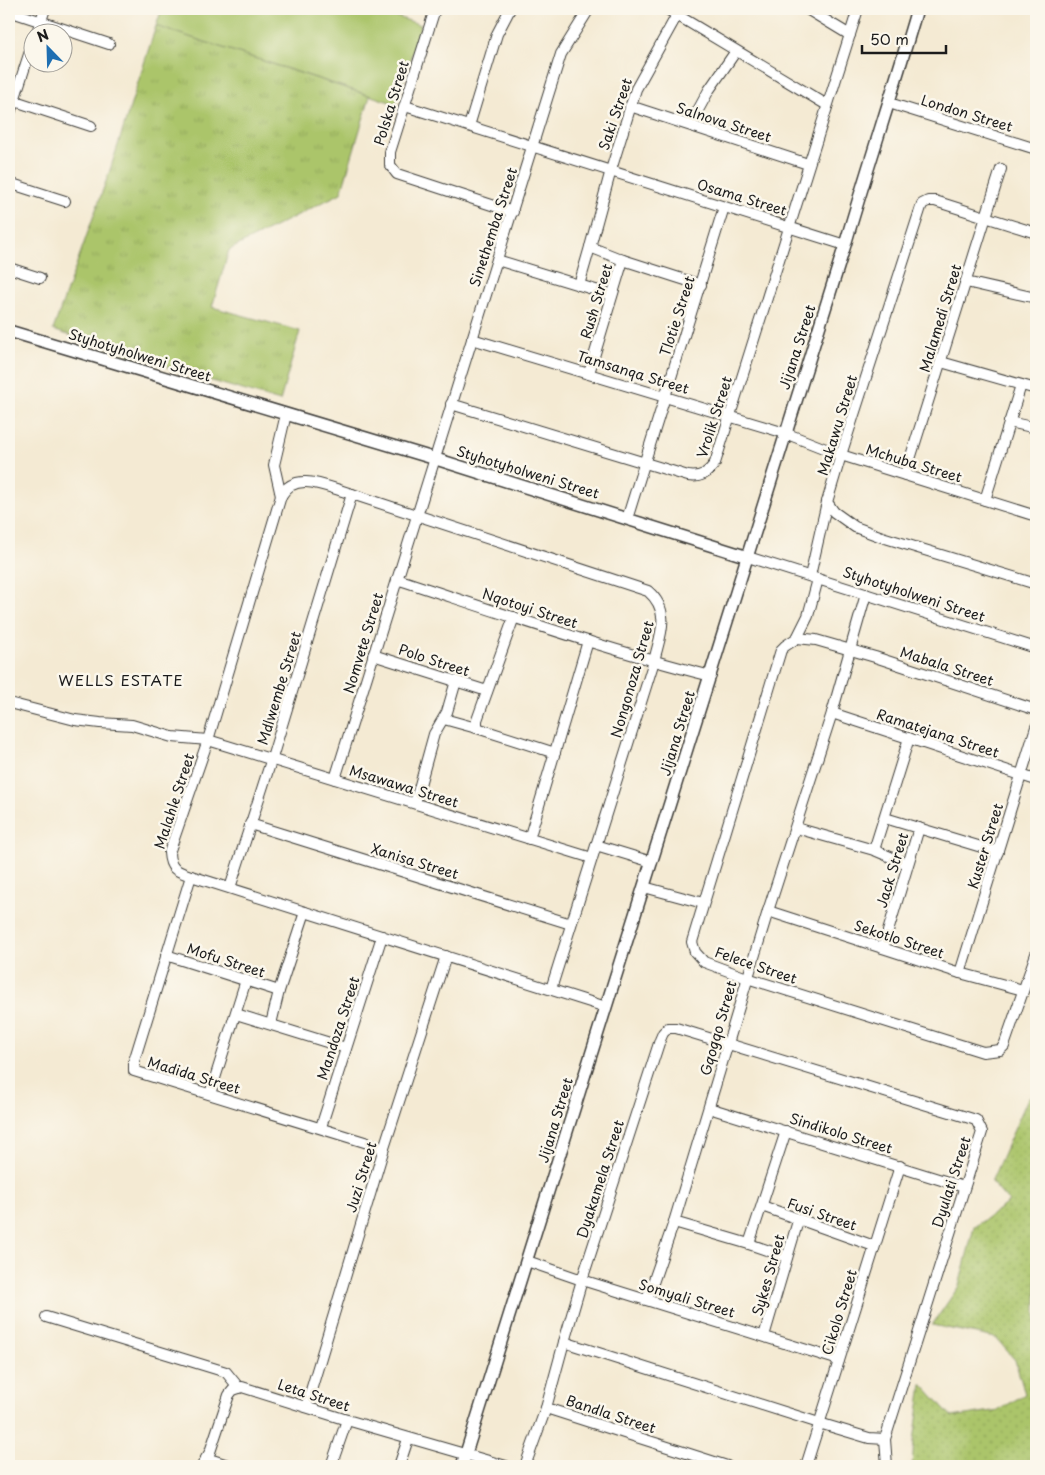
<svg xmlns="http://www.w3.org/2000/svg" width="1045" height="1475" viewBox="0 0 1045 1475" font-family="'Playpen Sans',sans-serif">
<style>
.grass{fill:url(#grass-dots);stroke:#647044}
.park{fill:url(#park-tufts);stroke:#647044}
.pitch{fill:#abc56b;stroke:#647044}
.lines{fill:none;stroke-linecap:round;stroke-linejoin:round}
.minor-casing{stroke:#3c3b37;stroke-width:12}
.tertiary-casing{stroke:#3c3b37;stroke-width:14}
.minor{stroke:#fff;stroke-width:10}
.tertiary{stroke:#fff;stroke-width:11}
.labels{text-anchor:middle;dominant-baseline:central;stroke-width:5;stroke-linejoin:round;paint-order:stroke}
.street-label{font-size:14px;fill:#1c1c1c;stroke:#fbf7ec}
.neighbourhood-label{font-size:15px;letter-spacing:1px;fill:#1c1c1c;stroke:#fbf7ec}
</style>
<defs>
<pattern id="grass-dots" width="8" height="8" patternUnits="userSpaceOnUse" patternTransform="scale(1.25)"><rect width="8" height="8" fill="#abc56b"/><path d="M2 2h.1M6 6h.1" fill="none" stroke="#93a95c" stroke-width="1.8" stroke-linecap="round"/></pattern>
<pattern id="park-tufts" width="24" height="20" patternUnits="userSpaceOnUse" patternTransform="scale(1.25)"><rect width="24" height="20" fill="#abc56b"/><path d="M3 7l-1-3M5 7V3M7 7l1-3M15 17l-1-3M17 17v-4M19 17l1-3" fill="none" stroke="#93a95c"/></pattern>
</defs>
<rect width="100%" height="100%" fill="#fbf7ec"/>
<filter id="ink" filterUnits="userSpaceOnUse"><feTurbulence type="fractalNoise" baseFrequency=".02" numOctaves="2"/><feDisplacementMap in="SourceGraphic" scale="10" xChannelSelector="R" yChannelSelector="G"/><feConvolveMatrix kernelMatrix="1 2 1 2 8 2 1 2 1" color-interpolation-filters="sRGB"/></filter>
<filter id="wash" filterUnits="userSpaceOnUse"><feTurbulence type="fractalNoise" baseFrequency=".0096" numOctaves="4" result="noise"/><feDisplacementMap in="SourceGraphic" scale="20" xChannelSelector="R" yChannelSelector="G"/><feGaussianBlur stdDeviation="1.12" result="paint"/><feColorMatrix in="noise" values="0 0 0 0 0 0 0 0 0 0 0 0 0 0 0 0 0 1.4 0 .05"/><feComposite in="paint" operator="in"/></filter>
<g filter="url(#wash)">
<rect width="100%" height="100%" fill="#f4ead3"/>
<path class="grass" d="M 1036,1092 L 1036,1466 L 912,1466 L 914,1441 L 922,1384 L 952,1417 L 999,1410 L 1025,1394 L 1015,1360 L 996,1338 L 932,1325 L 959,1286 L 974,1227 L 1009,1202 L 991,1182 L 1028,1098 Z"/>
<path class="park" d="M 156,26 L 370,96 L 341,193 L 229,250 L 212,307 L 300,331 L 280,401 L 192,375 L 53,330 L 110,170 Z"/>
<path class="pitch" d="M 162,9 L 396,9 L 395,16 L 421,25 L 396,104 L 156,26 Z"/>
</g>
<g filter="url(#ink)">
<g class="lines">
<defs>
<g id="minor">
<path d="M 435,9 L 390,152 L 390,165 L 397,174 L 513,212"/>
<path d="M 667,9 L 827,105"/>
<path d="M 807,9 L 850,35"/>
<path d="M 9,11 L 109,44"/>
<path d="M 677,15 L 636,89 L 611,170 L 590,247 L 623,260 L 701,285"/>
<path d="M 37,32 L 45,9"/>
<path d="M 9,99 L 91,126"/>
<path d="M 889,103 L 1036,149"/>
<path d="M 405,106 L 845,245"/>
<path d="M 630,106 L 808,164"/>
<path d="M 9,116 L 32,45"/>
<path d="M 690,125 L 709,90 L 736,51"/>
<path d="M 469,126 L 497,34 L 510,9"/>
<path d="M 9,183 L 65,201"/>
<path d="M 1036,233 L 935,201 L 928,201 L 922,204 L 841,455 L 827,502 L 834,512 L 855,527 L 882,537 L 1036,584"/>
<path d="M 497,260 L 612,295"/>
<path d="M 9,268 L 40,278"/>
<path d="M 966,282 L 1036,298"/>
<path d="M 579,285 L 590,247"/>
<path d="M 472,339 L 785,433 L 841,455 L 1036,516"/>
<path d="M 941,362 L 1036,389"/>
<path d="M 589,373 L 623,260"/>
<path d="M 451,404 L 688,476 C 701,478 708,473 715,463 L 858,9"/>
<path d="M 1009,422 L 1036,428"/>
<path d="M 905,475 L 1001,169"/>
<path d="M 281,496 L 274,465 L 286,414"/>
<path d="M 985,500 L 1021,385"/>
<path d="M 627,519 L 724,207"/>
<path d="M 748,557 L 1036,648"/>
<path d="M 810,576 L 827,502"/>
<path d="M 397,579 C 501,613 604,649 711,676"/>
<path d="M 797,638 L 808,616 L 818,579"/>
<path d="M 373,655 L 487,691"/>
<path d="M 9,703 L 75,720 L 100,723 L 132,725 L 172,737 L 208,740 L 592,858"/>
<path d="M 1036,710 L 875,657 L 816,640 L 797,638 L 785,646 L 781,650 L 692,942 L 695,952 L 704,962 L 747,978 L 983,1052 L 1000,1050 L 1004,1046 L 1036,954"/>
<path d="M 832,713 L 1036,780"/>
<path d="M 444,719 L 480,729 L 555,753"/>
<path d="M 477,728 L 477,720 L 514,617"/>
<path d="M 335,779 L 561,54 L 589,9"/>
<path d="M 415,803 L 434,734 L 447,712 L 456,681"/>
<path d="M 885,818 L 998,852"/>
<path d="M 250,824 L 571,924"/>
<path d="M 796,828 L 874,850 L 907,864"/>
<path d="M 529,839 L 588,641"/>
<path d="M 596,845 L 652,862"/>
<path d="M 874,850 L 909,738"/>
<path d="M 191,876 L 134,1061 L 134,1071 L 384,1148"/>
<path d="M 644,887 L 703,903"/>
<path d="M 230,888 L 272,758 L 352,494"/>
<path d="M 768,911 L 960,973 L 1023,990"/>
<path d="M 883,948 L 919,828"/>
<path d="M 166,955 L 279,991"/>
<path d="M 960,973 L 1036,727"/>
<path d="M 551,989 L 654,661 C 660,635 672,612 648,591 L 352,494 C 329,488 295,469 281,496 L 208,740 L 169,853 C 170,870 177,871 191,876 L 606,1007"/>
<path d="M 236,1014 L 346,1048"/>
<path d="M 271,1024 L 279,991 L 305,912"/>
<path d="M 668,1028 L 676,1028 L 976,1120 L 982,1132 L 885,1439 L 869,1438 L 819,1423 L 564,1342 L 582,1280 L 660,1040 L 663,1033 Z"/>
<path d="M 210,1094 L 246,980"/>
<path d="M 709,1108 L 964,1187"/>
<path d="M 321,1127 L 382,936"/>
<path d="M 762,1206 L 874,1246"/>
<path d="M 674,1222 L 749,1244 L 787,1257"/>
<path d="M 749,1244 L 786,1131"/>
<path d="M 527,1261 L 582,1280 L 839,1360"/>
<path d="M 647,1300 L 674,1222 L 768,911 L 832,713 L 866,594"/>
<path d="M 46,1317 L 226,1372 L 239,1388"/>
<path d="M 764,1336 L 798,1221"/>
<path d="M 306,1407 L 384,1148 L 446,956"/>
<path d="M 546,1408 L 564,1342"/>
<path d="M 885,1439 L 887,1466"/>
<path d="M 206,1458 L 231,1466"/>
<path d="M 202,1466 L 210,1452 L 229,1395 L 233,1390 L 242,1387 L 347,1420 L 506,1466"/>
<path d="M 331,1466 L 347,1420"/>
<path d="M 399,1466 L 408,1439"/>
<path d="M 525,1466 L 546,1408 L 727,1466"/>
<path d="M 806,1466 L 900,1166"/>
</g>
<g id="tertiary">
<path d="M 9,331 L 436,459 L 748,557"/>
<path d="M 462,1466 L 845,245 C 868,166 894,88 917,9"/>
</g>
</defs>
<use href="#minor" class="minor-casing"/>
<use href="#tertiary" class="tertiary-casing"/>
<use href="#minor" class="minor"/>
<use href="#tertiary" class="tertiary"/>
</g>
</g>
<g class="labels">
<g class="street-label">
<text transform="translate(391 103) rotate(-73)">Polska Street</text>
<text transform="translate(967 113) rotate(17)">London Street</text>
<text transform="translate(615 114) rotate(-71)">Saki Street</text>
<text transform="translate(724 122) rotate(18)">Salnova Street</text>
<text transform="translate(742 197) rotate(17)">Osama Street</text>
<text transform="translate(493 227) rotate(-72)">Sinethemba Street</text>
<text transform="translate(596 301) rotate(-73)">Rush Street</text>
<text transform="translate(677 316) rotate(-72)">Tlotie Street</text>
<text transform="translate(940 318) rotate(-73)">Malamedi Street</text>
<text transform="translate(797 347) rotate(-72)">Jijana Street</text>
<text transform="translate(140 355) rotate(17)">Styhotyholweni Street</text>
<text transform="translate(633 372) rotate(17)">Tamsanqa Street</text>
<text transform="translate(714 417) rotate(-72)">Vrolik Street</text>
<text transform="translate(837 425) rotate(-73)">Makawu Street</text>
<text transform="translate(914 463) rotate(17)">Mchuba Street</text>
<text transform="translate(528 472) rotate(17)">Styhotyholweni Street</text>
<text transform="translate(914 594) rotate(18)">Styhotyholweni Street</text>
<text transform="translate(530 608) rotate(18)">Nqotoyi Street</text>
<text transform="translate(363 643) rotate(-73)">Nomvete Street</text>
<text transform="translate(434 660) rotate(18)">Polo Street</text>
<text transform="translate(947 666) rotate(18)">Mabala Street</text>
<text transform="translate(632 679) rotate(-74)">Nongonoza Street</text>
<text transform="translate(279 688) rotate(-73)">Mdlwembe Street</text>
<text transform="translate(677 733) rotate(-73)">Jijana Street</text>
<text transform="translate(938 733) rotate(18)">Ramatejana Street</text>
<text transform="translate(404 786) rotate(17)">Msawawa Street</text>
<text transform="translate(174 801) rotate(-72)">Malahle Street</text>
<text transform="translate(985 846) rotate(-73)">Kuster Street</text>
<text transform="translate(415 861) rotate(17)">Xanisa Street</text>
<text transform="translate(892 870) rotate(-73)">Jack Street</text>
<text transform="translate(899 939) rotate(18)">Sekotlo Street</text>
<text transform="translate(226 960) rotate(18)">Mofu Street</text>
<text transform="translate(756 965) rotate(19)">Felece Street</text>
<text transform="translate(338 1028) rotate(-72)">Mandoza Street</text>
<text transform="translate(718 1028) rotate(-74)">Gqogqo Street</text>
<text transform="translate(194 1075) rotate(17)">Madida Street</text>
<text transform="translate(555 1120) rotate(-73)">Jijana Street</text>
<text transform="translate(841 1133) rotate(17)">Sindikolo Street</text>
<text transform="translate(361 1177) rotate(-73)">Juzi Street</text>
<text transform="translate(600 1179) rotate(-72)">Dyakamela Street</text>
<text transform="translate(951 1182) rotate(-72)">Dyulati Street</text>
<text transform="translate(822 1214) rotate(19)">Fusi Street</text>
<text transform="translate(768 1275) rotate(-74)">Sykes Street</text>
<text transform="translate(687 1298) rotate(17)">Somyali Street</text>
<text transform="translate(839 1312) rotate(-73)">Cikolo Street</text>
<text transform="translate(314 1395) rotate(18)">Leta Street</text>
<text transform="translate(611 1414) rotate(18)">Bandla Street</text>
</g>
<g class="neighbourhood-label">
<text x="121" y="679">WELLS ESTATE</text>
</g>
</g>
<rect width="1045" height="1475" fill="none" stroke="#fbf7ec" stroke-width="30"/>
<g transform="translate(48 48) rotate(337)"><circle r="24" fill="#fbf7ec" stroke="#a29f99"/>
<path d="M0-4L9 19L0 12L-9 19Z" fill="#1f6fb2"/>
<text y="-8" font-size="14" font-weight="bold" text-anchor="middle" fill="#1c1c1c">N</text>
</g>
<path d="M862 45v8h84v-8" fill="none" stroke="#1c1c1c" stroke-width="2.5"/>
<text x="870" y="45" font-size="15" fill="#1c1c1c" stroke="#fbf7ec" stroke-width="4" paint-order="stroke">50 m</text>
</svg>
